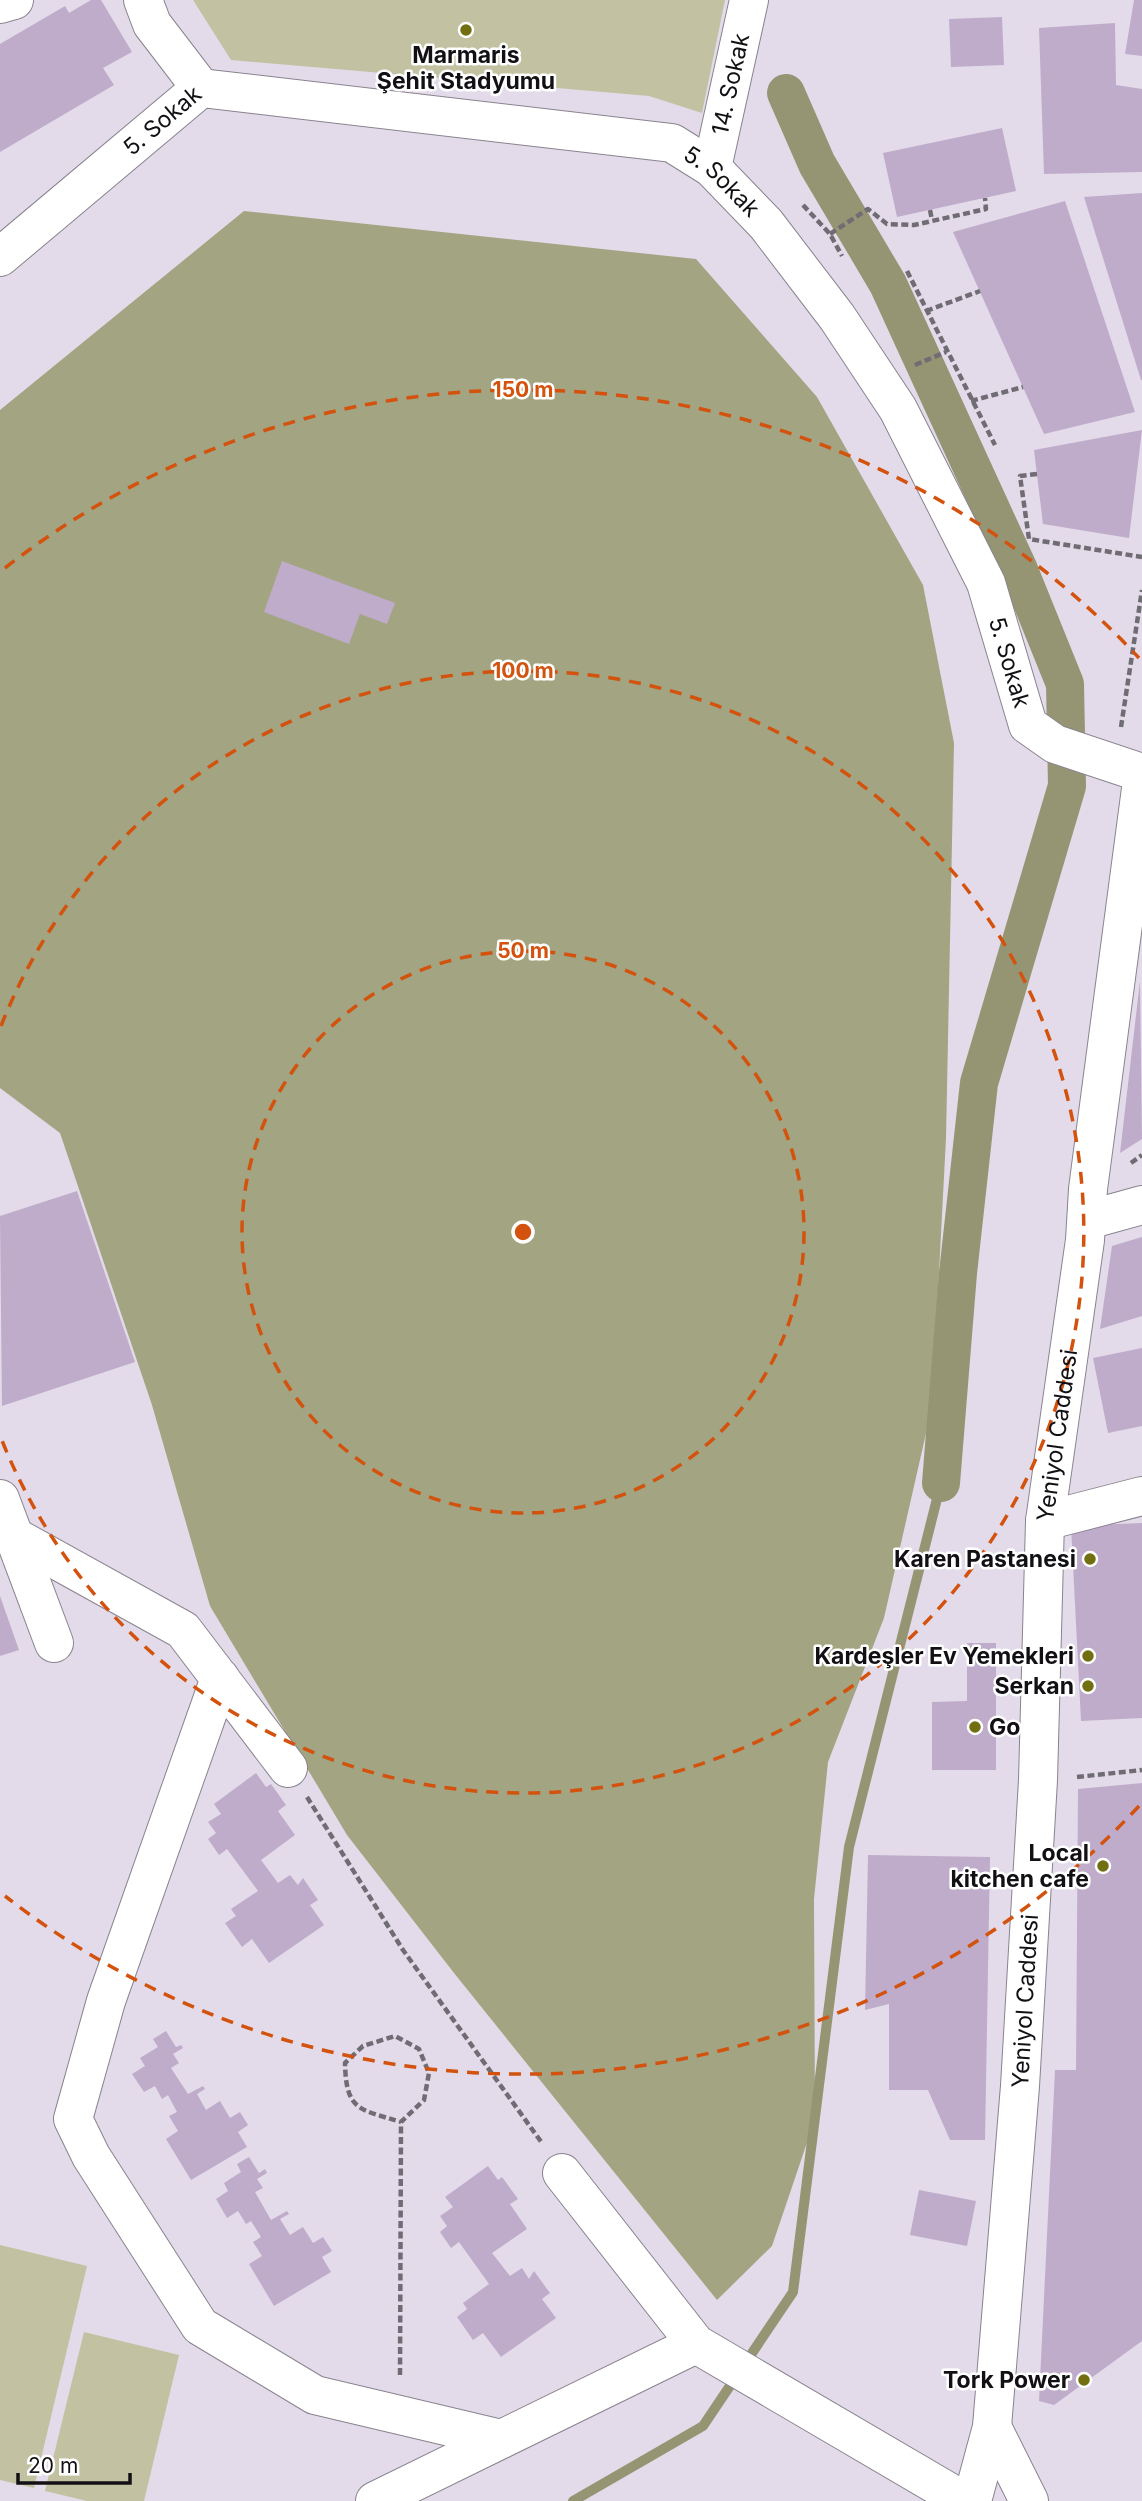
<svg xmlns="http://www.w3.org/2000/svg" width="1142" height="2501" viewBox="0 0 1142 2501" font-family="Inter,sans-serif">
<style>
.green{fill:#c2c2a3}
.forest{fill:#a3a481}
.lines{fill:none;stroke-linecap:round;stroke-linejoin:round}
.stream{stroke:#959574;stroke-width:10}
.canal{stroke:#959574;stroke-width:38}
.building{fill:#bfaccb}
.minor-casing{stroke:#8a838f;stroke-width:40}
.path{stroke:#706c74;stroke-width:4.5;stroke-dasharray:7 3.5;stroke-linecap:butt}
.minor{stroke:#fff;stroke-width:38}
.ring{fill:none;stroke:#d3520d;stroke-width:3.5;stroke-dasharray:12 9}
.poi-dot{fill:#716f10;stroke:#fff;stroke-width:2.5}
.labels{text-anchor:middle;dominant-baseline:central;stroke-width:5;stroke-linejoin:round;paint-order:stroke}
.poi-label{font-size:23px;font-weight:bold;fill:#121014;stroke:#fff;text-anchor:end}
.street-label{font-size:23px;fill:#121014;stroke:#fff}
.centre{fill:#d3520d;stroke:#fff;stroke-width:3.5}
.ring-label{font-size:21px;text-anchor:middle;font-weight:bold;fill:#d3520d;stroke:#fff;stroke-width:5;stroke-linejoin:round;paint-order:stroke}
</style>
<rect width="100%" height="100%" fill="#e3dbe9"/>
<g class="green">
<path d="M 193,0 L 725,0 L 702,113 L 649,96 L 231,60 Z"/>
<path d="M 0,2245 L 87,2266 L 34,2488 L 0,2480 Z"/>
<path d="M 84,2332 L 179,2355 L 144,2501 L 87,2501 L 45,2491 Z"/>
</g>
<path class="forest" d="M 244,211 L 696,259 L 817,397 L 923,585 L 954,743 L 946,1138 L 932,1407 L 884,1618 L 828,1762 L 814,1899 L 815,2119 L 772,2246 L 717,2300 L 454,1973 L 347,1835 L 210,1606 L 152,1405 L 60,1133 L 0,1088 L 0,410 Z"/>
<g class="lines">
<path class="stream" d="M 573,2501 L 703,2426 L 793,2292 L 849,1847 L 941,1483"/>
<path class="canal" d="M 786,93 L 817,164 L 888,284 L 1019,570 L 1065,684 L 1067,786 L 979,1083 L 958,1273 L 941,1483"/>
</g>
<g class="building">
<path d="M 91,0 L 101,0 L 132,52 L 103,68 L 114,85 L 0,152 L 0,44 L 65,6 L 69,13 Z"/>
<path d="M 1134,0 L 1142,0 L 1142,56 L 1125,54 Z"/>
<path d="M 1002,17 L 1004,65 L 951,67 L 949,19 Z"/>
<path d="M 1115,23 L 1116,85 L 1142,89 L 1142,172 L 1044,174 L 1039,28 Z"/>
<path d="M 1002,128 L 1016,191 L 897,217 L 883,153 Z"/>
<path d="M 1142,193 L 1142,380 L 1141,380 L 1084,197 Z"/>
<path d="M 1065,201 L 1135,412 L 1044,434 L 953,232 Z"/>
<path d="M 1142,430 L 1129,538 L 1043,524 L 1034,450 Z"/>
<path d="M 282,561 L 395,603 L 387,624 L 360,614 L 349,644 L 264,612 Z"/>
<path d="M 1140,981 L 1142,1139 L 1120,1153 Z"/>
<path d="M 77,1191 L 135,1362 L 2,1406 L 0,1216 Z"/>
<path d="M 1142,1237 L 1142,1316 L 1100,1329 L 1112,1246 Z"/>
<path d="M 1142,1348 L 1142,1426 L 1108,1433 L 1093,1358 Z"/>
<path d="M 1142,1523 L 1142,1718 L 1081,1721 L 1071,1526 Z"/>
<path d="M 0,1596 L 19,1650 L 0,1656 Z"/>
<path d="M 967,1643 L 996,1643 L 996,1770 L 932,1770 L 932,1702 L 967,1701 Z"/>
<path d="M 256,1773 L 266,1787 L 271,1784 L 286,1805 L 278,1811 L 295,1835 L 261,1860 L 278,1883 L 290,1875 L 298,1885 L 303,1878 L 318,1900 L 310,1905 L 324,1925 L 269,1963 L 252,1939 L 242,1947 L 225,1923 L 236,1916 L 231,1909 L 258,1891 L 227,1849 L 219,1855 L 208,1839 L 216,1833 L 208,1822 L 221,1814 L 214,1804 Z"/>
<path d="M 1142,1783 L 1142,2341 L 1054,2405 L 1039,2401 L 1055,2070 L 1076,2070 L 1078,1789 Z"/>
<path d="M 868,1855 L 990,1857 L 985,2140 L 950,2140 L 928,2090 L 889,2090 L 889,2004 L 865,2010 Z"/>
<path d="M 166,2031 L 176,2047 L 181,2045 L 183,2048 L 173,2054 L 179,2063 L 171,2068 L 188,2094 L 203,2086 L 205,2089 L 197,2094 L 206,2110 L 220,2101 L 230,2118 L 240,2112 L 248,2125 L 238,2132 L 247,2147 L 191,2180 L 166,2139 L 178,2131 L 169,2116 L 177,2112 L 168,2095 L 162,2099 L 155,2086 L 144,2092 L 132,2074 L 145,2066 L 140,2058 L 158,2047 L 153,2039 Z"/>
<path d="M 249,2157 L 259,2173 L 265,2169 L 267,2173 L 257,2179 L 263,2188 L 255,2192 L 271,2220 L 287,2211 L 289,2214 L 280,2219 L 290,2235 L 303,2227 L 313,2243 L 323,2237 L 332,2251 L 322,2257 L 331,2272 L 274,2306 L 249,2264 L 262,2256 L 253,2242 L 261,2237 L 251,2221 L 246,2224 L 238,2211 L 227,2218 L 216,2199 L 228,2191 L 224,2183 L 241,2172 L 237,2164 Z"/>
<path d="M 488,2166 L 498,2180 L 502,2177 L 518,2199 L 510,2204 L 527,2229 L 492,2253 L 510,2276 L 522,2268 L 529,2279 L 534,2271 L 550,2293 L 542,2299 L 556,2318 L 501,2357 L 483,2333 L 473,2340 L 457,2317 L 467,2309 L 463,2303 L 489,2284 L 459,2242 L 451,2248 L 440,2232 L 447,2226 L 440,2216 L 453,2207 L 445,2197 Z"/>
<path d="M 919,2190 L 976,2201 L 967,2246 L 910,2235 Z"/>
</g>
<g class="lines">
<defs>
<g id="minor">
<path d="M 143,0 L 152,24 L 201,88"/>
<path d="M 0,4 L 14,0"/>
<path id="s1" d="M 712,168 L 749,0"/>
<path id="s2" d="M 0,257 L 201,88 L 672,143 L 712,168 L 766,224 L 837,317 L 898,409 L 986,583 L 1028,725 L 1055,744 L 1142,773"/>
<path d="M 1088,1220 L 1142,1205"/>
<path d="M 0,1499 L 54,1643"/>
<path d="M 1045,1521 L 1142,1496"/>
<path d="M 15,1537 L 183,1630 L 288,1768"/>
<path d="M 220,1678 L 106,2001 L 73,2119 L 91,2156 L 200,2326 L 315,2395 L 501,2439"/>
<path d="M 562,2173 L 696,2344 L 964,2501"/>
<path d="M 992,2427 L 1029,2501"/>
<path d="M 375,2501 L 696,2344"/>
<path id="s3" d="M 972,2501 L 992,2427 L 1020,2086 L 1038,1780 L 1045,1521 L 1085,1240 L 1088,1189 L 1142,781"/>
</g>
</defs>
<use href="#minor" class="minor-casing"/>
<g class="path">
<path d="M 803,205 L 830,234 L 842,256"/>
<path d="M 930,210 L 932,220"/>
<path d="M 830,234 L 868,209 L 887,224 L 914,225 L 986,209 L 985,198"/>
<path d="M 907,271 L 995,445"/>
<path d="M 926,311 L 980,291"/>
<path d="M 915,365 L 946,352"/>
<path d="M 971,401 L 1023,387"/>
<path d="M 1037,474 L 1020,476 L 1029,539 L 1142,557"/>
<path d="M 1121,727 L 1142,590"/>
<path d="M 1131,1163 L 1142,1155"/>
<path d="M 1077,1777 L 1142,1770"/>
<path d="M 307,1797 L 403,1950 L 542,2143"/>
<path d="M 400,2375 L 401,2122 L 424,2100 L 429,2073 L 419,2049 L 395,2036 L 363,2046 L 345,2063 C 346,2111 359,2109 401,2122"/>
</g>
<use href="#minor" class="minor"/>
</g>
<g class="ring">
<circle cx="523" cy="1232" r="281"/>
<path d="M1 1026A561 561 0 1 1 1 1438"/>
<path d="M1139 1806A842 842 0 0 1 5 1896M5 568A842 842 0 0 1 1139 658"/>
</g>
<g class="poi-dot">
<circle cx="466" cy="30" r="7"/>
<circle cx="1090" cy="1559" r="7"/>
<circle cx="1088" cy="1656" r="7"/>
<circle cx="1088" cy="1686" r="7"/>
<circle cx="975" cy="1727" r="7"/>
<circle cx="1103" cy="1866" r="7"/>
<circle cx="1084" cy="2380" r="7"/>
</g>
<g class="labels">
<g class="poi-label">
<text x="466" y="55" text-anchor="middle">Marmaris<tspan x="466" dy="26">Şehit Stadyumu</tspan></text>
<text x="1076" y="1559">Karen Pastanesi</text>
<text x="1074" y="1656">Kardeşler Ev Yemekleri</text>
<text x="1074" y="1686">Serkan</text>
<text x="989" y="1727" text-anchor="start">Go</text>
<text x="1089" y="1853">Local<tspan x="1089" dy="26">kitchen cafe</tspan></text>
<text x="1070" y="2380">Tork Power</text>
</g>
<g class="street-label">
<text stroke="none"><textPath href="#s1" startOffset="86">14. Sokak</textPath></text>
<text stroke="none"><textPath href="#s2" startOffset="212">5. Sokak</textPath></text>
<text stroke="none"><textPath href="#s2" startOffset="800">5. Sokak</textPath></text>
<text stroke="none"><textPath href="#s2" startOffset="1367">5. Sokak</textPath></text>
<text stroke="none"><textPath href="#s3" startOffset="1071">Yeniyol Caddesi</textPath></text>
<text stroke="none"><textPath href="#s3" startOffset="504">Yeniyol Caddesi</textPath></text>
</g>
</g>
<circle cx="523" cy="1232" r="10" class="centre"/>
<g class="ring-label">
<text x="523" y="397">150 m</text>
<text x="523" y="678">100 m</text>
<text x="523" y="958">50 m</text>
</g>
<path d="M18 2473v10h112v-10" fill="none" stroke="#121014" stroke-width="3.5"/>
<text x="28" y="2473" font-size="21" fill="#121014" stroke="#ffffff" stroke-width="5" paint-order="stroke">20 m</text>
</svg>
